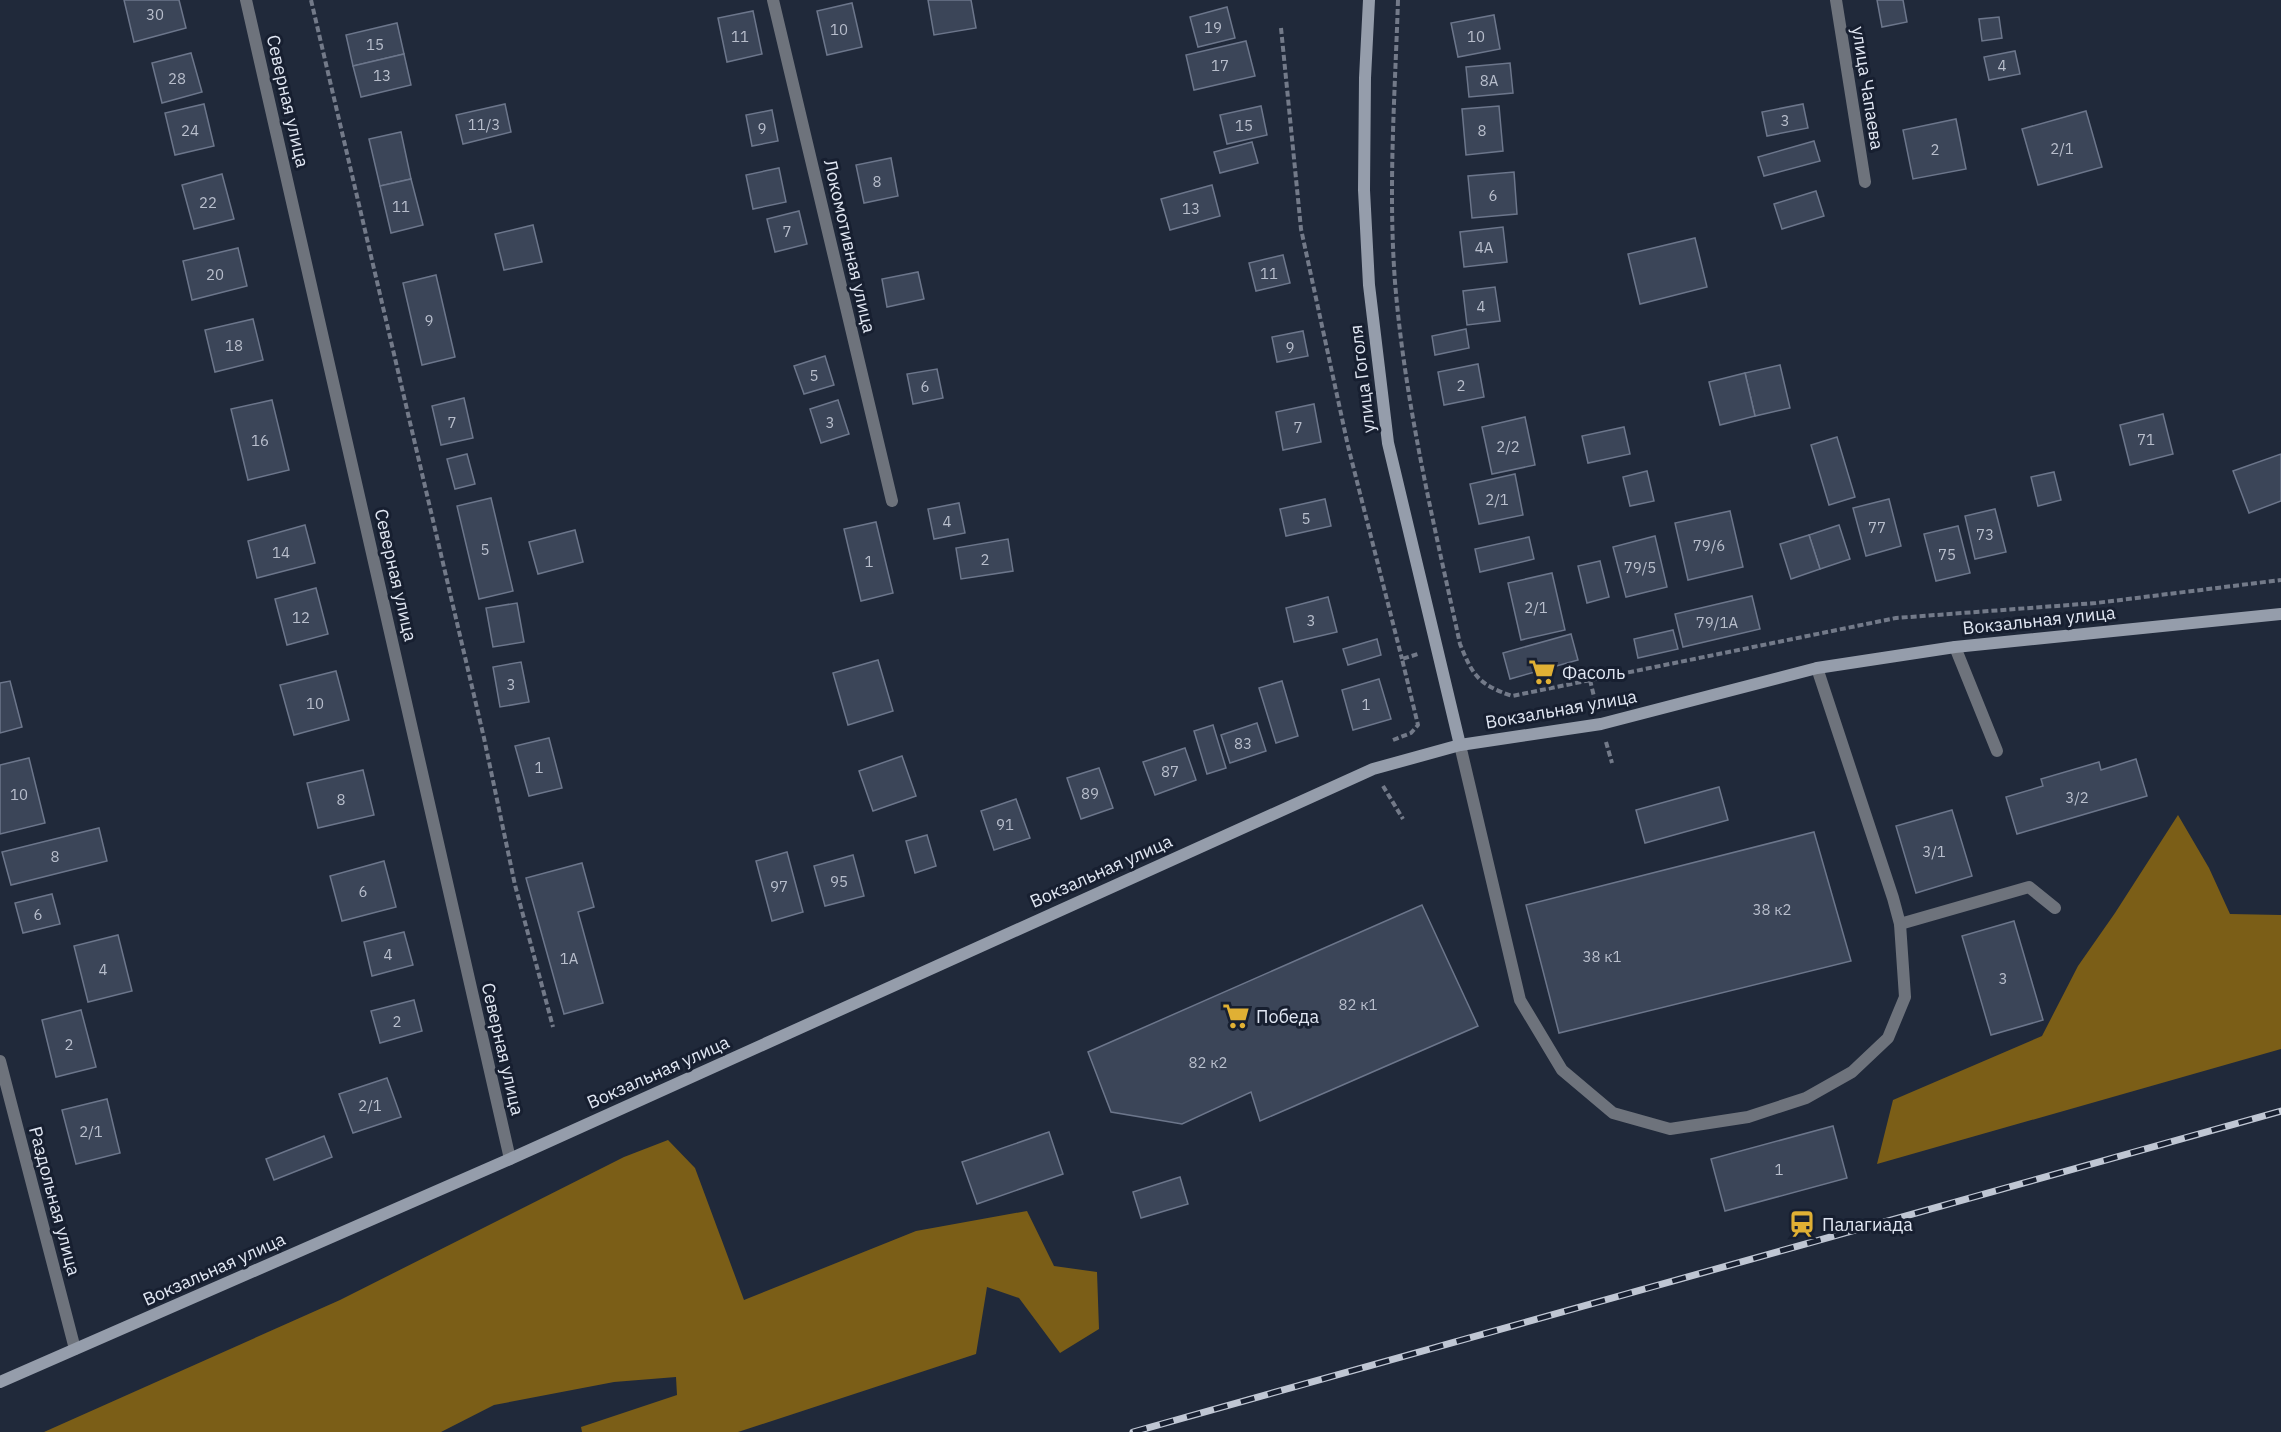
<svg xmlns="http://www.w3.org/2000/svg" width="2281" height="1432" viewBox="0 0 2281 1432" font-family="'IBM Plex Sans',sans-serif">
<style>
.forest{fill:#7b5e17}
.building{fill:#3b4558;stroke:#6c768b;stroke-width:1.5}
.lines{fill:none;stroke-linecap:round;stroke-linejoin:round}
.path{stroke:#737a89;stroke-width:4;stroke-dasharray:6 3;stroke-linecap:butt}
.service{stroke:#6e737c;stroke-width:12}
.minor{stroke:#6e737c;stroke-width:12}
.secondary{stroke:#959dab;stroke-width:12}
.rail-casing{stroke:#bfc6d3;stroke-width:7}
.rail{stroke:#171f30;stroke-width:4.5;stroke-dasharray:14;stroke-linecap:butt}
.labels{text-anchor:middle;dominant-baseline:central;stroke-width:6;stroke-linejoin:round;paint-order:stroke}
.number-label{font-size:15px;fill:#b8becc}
.street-label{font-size:18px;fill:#e1e7f3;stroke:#171f30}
.poi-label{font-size:18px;fill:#e1e7f3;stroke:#171f30;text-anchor:start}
</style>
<rect width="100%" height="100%" fill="#20293a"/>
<g class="forest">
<path d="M 2178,815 L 2209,868 L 2230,914 L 2281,915 L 2281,1049 L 1877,1164 L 1893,1100 L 2042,1036 L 2078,966 L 2115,913 Z"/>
<path d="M 668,1140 L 695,1168 L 744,1300 L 916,1231 L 1027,1211 L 1054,1266 L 1097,1272 L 1099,1329 L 1060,1353 L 1019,1298 L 987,1287 L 976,1354 L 738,1432 L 582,1432 L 581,1427 L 677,1395 L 676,1377 L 614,1382 L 494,1405 L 441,1432 L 44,1432 L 340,1300 L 624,1157 Z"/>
</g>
<g class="building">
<path d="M 124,0 L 179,0 L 186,28 L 134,42 Z"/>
<path d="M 928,0 L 971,0 L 976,28 L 934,35 Z"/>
<path d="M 1877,0 L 1903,0 L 1907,22 L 1882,27 Z"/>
<path d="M 852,3 L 862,47 L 827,55 L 817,11 Z"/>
<path d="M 1227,7 L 1235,38 L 1198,47 L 1190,17 Z"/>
<path d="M 753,11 L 762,54 L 727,62 L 718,18 Z"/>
<path d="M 1494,15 L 1500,49 L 1458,57 L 1451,23 Z"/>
<path d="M 1999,17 L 2002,38 L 1982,41 L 1979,19 Z"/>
<path d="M 397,23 L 404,54 L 353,66 L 346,35 Z"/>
<path d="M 1246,41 L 1255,76 L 1194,90 L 1186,55 Z"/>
<path d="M 2015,51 L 2020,74 L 1989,80 L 1984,57 Z"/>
<path d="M 191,53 L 202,92 L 162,103 L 152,63 Z"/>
<path d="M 404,54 L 411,85 L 361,97 L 353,66 Z"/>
<path d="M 1510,63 L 1513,93 L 1469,97 L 1466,67 Z"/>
<path d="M 204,104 L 214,146 L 175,155 L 165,113 Z"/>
<path d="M 505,104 L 511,132 L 463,144 L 456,115 Z"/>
<path d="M 1803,104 L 1808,128 L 1767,136 L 1762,112 Z"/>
<path d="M 1261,106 L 1267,135 L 1227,144 L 1220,115 Z"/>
<path d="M 1499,106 L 1503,151 L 1466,155 L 1462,109 Z"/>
<path d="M 772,110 L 778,141 L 752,146 L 746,115 Z"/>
<path d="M 2086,111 L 2102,167 L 2038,185 L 2022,129 Z"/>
<path d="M 1956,119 L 1966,169 L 1913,179 L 1903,130 Z"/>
<path d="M 401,132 L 411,179 L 380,186 L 369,139 Z"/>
<path d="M 1814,141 L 1820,161 L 1764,176 L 1758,157 Z"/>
<path d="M 1252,142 L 1258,163 L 1220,173 L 1214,152 Z"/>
<path d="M 891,158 L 898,196 L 864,203 L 856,165 Z"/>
<path d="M 779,168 L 786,202 L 753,209 L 746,175 Z"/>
<path d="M 1514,172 L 1517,214 L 1472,218 L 1468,176 Z"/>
<path d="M 222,174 L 234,219 L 194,229 L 182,185 Z"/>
<path d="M 411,179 L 423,225 L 391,233 L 380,186 Z"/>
<path d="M 1212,185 L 1220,216 L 1170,230 L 1161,199 Z"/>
<path d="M 1816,191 L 1824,216 L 1782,229 L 1774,204 Z"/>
<path d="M 799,211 L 807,244 L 775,252 L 767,219 Z"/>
<path d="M 533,225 L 542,262 L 504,270 L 495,234 Z"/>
<path d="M 1503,227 L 1507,262 L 1464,267 L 1460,232 Z"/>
<path d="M 1695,238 L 1707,287 L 1640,304 L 1628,254 Z"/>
<path d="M 238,248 L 247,286 L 192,300 L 183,261 Z"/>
<path d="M 1283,255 L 1290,283 L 1256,291 L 1249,263 Z"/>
<path d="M 918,272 L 924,299 L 887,307 L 882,279 Z"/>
<path d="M 436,275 L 455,357 L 422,365 L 403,283 Z"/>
<path d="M 1495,287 L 1500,321 L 1467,325 L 1463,291 Z"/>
<path d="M 253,319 L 263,360 L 215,372 L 205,330 Z"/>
<path d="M 1466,329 L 1469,348 L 1435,355 L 1432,336 Z"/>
<path d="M 1303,331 L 1308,356 L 1277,362 L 1272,337 Z"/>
<path d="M 825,356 L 834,385 L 804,394 L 794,366 Z"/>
<path d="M 1478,364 L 1484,397 L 1444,405 L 1438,372 Z"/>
<path d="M 1780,365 L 1790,408 L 1755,416 L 1745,373 Z"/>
<path d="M 937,369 L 943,398 L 913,404 L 907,374 Z"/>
<path d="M 1745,373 L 1755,416 L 1720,425 L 1709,382 Z"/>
<path d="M 464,398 L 473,438 L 441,445 L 432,406 Z"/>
<path d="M 272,400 L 289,470 L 248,480 L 231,409 Z"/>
<path d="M 838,400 L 849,434 L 821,443 L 810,409 Z"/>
<path d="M 1314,404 L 1321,442 L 1283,450 L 1276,412 Z"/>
<path d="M 2163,414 L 2173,454 L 2130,465 L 2120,425 Z"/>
<path d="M 1525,417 L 1535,465 L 1492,474 L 1482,427 Z"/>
<path d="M 1624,427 L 1630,454 L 1588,463 L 1582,436 Z"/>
<path d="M 1837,437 L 1855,497 L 1829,505 L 1811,445 Z"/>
<path d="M 467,454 L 475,484 L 455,489 L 447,459 Z"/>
<path d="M 2281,454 L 2281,501 L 2249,513 L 2233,471 Z"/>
<path d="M 1647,471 L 1654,501 L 1630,506 L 1623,477 Z"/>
<path d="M 2054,472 L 2061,500 L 2038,506 L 2031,477 Z"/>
<path d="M 1515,474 L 1523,515 L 1479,524 L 1470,484 Z"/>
<path d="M 491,498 L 513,591 L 479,599 L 457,506 Z"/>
<path d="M 1325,499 L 1331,526 L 1286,536 L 1280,509 Z"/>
<path d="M 1889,499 L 1901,546 L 1866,556 L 1853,508 Z"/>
<path d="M 959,503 L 965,533 L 934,539 L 928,509 Z"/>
<path d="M 1995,509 L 2006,552 L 1975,559 L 1965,516 Z"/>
<path d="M 1730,511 L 1743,567 L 1688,580 L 1675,523 Z"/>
<path d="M 876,522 L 893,593 L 861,601 L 844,529 Z"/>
<path d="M 305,525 L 315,563 L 257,578 L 248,541 Z"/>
<path d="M 1839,525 L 1850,559 L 1820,569 L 1809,535 Z"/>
<path d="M 1958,526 L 1970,573 L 1936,581 L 1924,534 Z"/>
<path d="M 575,530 L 583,562 L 538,574 L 529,542 Z"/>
<path d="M 1809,535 L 1820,569 L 1791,579 L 1780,544 Z"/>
<path d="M 1655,536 L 1667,587 L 1626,597 L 1613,547 Z"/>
<path d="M 1529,537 L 1534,559 L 1480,572 L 1475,549 Z"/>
<path d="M 1008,539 L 1013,571 L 961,579 L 956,548 Z"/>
<path d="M 1600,561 L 1609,597 L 1587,603 L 1578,566 Z"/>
<path d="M 1552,573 L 1565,630 L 1521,640 L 1508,583 Z"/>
<path d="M 316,588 L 328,634 L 287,645 L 275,599 Z"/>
<path d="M 1752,596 L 1760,629 L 1683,647 L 1675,614 Z"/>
<path d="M 1328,597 L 1337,632 L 1294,642 L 1286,608 Z"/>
<path d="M 517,603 L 524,642 L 493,647 L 486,608 Z"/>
<path d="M 1673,630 L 1678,649 L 1638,658 L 1634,639 Z"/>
<path d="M 1571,634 L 1578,660 L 1510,679 L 1503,653 Z"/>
<path d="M 1377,639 L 1381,655 L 1348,665 L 1343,649 Z"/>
<path d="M 878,660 L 893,711 L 848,725 L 833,673 Z"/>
<path d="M 521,662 L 529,702 L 500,707 L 493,667 Z"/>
<path d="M 336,671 L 349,720 L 294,735 L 280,685 Z"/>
<path d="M 1379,679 L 1391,719 L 1353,730 L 1342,690 Z"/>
<path d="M 10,681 L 22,727 L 0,733 L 0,683 Z"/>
<path d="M 1282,681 L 1298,736 L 1276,743 L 1259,688 Z"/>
<path d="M 1257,723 L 1266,751 L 1230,763 L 1221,735 Z"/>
<path d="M 1213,725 L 1226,768 L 1207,774 L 1194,731 Z"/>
<path d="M 549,738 L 562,788 L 529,796 L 515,746 Z"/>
<path d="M 1185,748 L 1196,780 L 1155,795 L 1143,762 Z"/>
<path d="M 902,756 L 916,796 L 873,811 L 859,771 Z"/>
<path d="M 29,758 L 45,823 L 0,834 L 0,765 Z"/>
<path d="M 2136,759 L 2147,796 L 2017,834 L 2006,797 L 2043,786 L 2041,779 L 2099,762 L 2101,770 Z"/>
<path d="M 1099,768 L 1113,808 L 1081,819 L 1067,778 Z"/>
<path d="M 363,770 L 374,815 L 318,828 L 307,783 Z"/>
<path d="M 1719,787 L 1728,820 L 1645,843 L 1636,810 Z"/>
<path d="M 1016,799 L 1030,838 L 994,850 L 981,811 Z"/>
<path d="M 1952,810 L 1972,876 L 1916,893 L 1896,826 Z"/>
<path d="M 99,828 L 107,861 L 11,885 L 2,852 Z"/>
<path d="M 1814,832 L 1851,961 L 1559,1033 L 1526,905 Z"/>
<path d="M 927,835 L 936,866 L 915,873 L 906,841 Z"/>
<path d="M 787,852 L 803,912 L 772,921 L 756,861 Z"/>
<path d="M 853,855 L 864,896 L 825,906 L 814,866 Z"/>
<path d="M 384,861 L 396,907 L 342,921 L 330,876 Z"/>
<path d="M 582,863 L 594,907 L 578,912 L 603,1003 L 564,1014 L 526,878 Z"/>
<path d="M 52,894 L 60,924 L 23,933 L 15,903 Z"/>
<path d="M 1422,905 L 1478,1026 L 1260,1121 L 1251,1092 L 1182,1124 L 1111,1112 L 1088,1052 Z"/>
<path d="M 2014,921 L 2043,1020 L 1991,1035 L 1962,936 Z"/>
<path d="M 404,932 L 413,965 L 372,976 L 364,942 Z"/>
<path d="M 118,935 L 132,991 L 88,1002 L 74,946 Z"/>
<path d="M 414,1000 L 422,1031 L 380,1043 L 371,1011 Z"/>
<path d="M 81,1010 L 96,1067 L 56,1077 L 42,1020 Z"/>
<path d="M 387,1078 L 401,1117 L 353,1133 L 339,1094 Z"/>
<path d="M 107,1099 L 120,1153 L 76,1164 L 62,1110 Z"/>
<path d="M 1833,1126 L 1847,1178 L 1725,1211 L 1711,1159 Z"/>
<path d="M 1049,1132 L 1063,1174 L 977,1204 L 962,1162 Z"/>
<path d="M 324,1136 L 332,1157 L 274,1180 L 266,1159 Z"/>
<path d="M 1180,1177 L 1188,1204 L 1141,1218 L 1133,1192 Z"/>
</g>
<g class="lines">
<g class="path">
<path d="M 311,0 L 484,738 L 515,885 L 553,1027"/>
<path d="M 1398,0 C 1395,94 1388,188 1395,282 C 1405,405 1434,524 1460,644 C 1473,676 1478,684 1512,696 L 1896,618 L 2096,603 L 2281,580"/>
<path d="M 1281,28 L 1301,229 L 1348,446 L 1402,659"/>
<path d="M 1590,680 L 1596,705"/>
<path d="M 1393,740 L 1411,733 L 1418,725 L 1402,659 L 1418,654"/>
<path d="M 1606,742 L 1612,763"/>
<path d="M 1383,786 L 1403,819"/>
</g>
<g class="service">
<path d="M 1955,647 L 1997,751"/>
<path d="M 1900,924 L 2029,887 L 2055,908"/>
</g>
<g class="minor">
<path d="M 246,0 L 510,1159"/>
<path d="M 773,0 L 892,501"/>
<path d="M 1836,0 L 1865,182"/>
<path d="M 1460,745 L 1520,1000 L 1562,1070 L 1613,1113 L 1670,1129 L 1748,1117 L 1806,1098 L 1852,1072 L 1888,1038 L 1905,997 L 1900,924 L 1893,898 L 1817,668"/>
<path d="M 0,1061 L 75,1349"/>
</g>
<g class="secondary">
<path d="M 1369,0 L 1365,78 L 1364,190 L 1369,285 L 1388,443 L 1460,745"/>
<path d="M 0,1382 L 510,1159 L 1373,769 L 1460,745 L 1601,724 L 1817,668 L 1955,647 L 2281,614"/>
</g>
<defs>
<path id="rail" d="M 1133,1432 L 2281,1111"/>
</defs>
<use href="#rail" class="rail-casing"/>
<use href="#rail" class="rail"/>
</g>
<defs>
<symbol id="supermarket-bare" viewBox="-9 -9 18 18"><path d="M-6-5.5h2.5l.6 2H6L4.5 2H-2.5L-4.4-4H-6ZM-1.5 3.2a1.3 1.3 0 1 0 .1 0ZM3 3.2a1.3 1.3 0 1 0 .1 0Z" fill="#e0b034" stroke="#171f30" stroke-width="2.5" paint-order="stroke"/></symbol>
<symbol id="station-bare" viewBox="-9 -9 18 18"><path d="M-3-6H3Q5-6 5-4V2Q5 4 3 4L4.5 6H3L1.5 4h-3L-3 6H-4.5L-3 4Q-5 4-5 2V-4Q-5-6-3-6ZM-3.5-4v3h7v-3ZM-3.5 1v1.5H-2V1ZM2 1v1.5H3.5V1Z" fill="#e0b034" stroke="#171f30" stroke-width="2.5" paint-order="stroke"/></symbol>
</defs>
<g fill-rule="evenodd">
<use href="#supermarket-bare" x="1523" y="653" width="38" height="38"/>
<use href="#supermarket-bare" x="1217" y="997" width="38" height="38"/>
<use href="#station-bare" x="1783" y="1205" width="38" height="38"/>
</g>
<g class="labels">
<g class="number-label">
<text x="155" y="14">30</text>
<text x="1213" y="27">19</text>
<text x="839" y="29">10</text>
<text x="740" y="36">11</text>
<text x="1476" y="36">10</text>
<text x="375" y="44">15</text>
<text x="1220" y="65">17</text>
<text x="2002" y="65">4</text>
<text x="382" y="75">13</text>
<text x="177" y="78">28</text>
<text x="1489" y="80">8А</text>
<text x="1785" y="120">3</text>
<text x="484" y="124">11/3</text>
<text x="1244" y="125">15</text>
<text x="762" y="128">9</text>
<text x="190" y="130">24</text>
<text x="1482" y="130">8</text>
<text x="2062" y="148">2/1</text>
<text x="1935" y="149">2</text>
<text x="877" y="181">8</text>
<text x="1493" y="195">6</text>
<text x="208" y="202">22</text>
<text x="401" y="206">11</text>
<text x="1191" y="208">13</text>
<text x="787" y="231">7</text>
<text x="1484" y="247">4А</text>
<text x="1269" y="273">11</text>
<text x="215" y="274">20</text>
<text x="1481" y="306">4</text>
<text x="429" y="320">9</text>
<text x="234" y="345">18</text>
<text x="1290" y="347">9</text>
<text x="814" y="375">5</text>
<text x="1461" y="385">2</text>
<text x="925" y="386">6</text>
<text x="452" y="422">7</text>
<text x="830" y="422">3</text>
<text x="1298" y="427">7</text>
<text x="2146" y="439">71</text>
<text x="260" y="440">16</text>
<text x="1508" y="446">2/2</text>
<text x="1497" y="499">2/1</text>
<text x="1306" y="518">5</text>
<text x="947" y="521">4</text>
<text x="1877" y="527">77</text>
<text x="1985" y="534">73</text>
<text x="1709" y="545">79/6</text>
<text x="485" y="549">5</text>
<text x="281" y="552">14</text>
<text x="1947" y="554">75</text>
<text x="985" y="559">2</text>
<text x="869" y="561">1</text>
<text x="1640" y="567">79/5</text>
<text x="1536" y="607">2/1</text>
<text x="301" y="617">12</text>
<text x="1311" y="620">3</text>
<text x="1717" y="622">79/1А</text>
<text x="511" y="684">3</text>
<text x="315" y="703">10</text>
<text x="1366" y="704">1</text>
<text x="1243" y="743">83</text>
<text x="539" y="767">1</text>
<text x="1170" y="771">87</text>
<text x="1090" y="793">89</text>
<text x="19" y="794">10</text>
<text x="2077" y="797">3/2</text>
<text x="341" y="799">8</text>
<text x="1005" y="824">91</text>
<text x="1934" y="851">3/1</text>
<text x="55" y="856">8</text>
<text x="839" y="881">95</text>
<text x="779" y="886">97</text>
<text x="363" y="891">6</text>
<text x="1772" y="909">38 к2</text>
<text x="38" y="914">6</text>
<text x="388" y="954">4</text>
<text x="1602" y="956">38 к1</text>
<text x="569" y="958">1А</text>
<text x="103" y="969">4</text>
<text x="2003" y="978">3</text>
<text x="1358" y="1004">82 к1</text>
<text x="397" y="1021">2</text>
<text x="69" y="1044">2</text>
<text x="1208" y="1062">82 к2</text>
<text x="370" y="1105">2/1</text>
<text x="91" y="1131">2/1</text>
<text x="1779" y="1169">1</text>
</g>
<g class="street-label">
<text transform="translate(1868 88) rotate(81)">улица Чапаева</text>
<text transform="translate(288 101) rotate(77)">Северная улица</text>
<text transform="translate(850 246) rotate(77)">Локомотивная улица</text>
<text transform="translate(1362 379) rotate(-97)">улица Гоголя</text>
<text transform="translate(396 575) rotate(77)">Северная улица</text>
<text transform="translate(2039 620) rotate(-6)">Вокзальная улица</text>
<text transform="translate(1561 709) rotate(-10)">Вокзальная улица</text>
<text transform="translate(1101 871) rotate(-24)">Вокзальная улица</text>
<text transform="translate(503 1049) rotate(77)">Северная улица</text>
<text transform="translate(658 1072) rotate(-24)">Вокзальная улица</text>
<text transform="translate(55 1201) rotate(75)">Раздольная улица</text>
<text transform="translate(214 1269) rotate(-24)">Вокзальная улица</text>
</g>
<g class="poi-label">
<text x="1562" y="672">Фасоль</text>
<text x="1256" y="1016">Победа</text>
<text x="1822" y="1224">Палагиада</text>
</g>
</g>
</svg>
